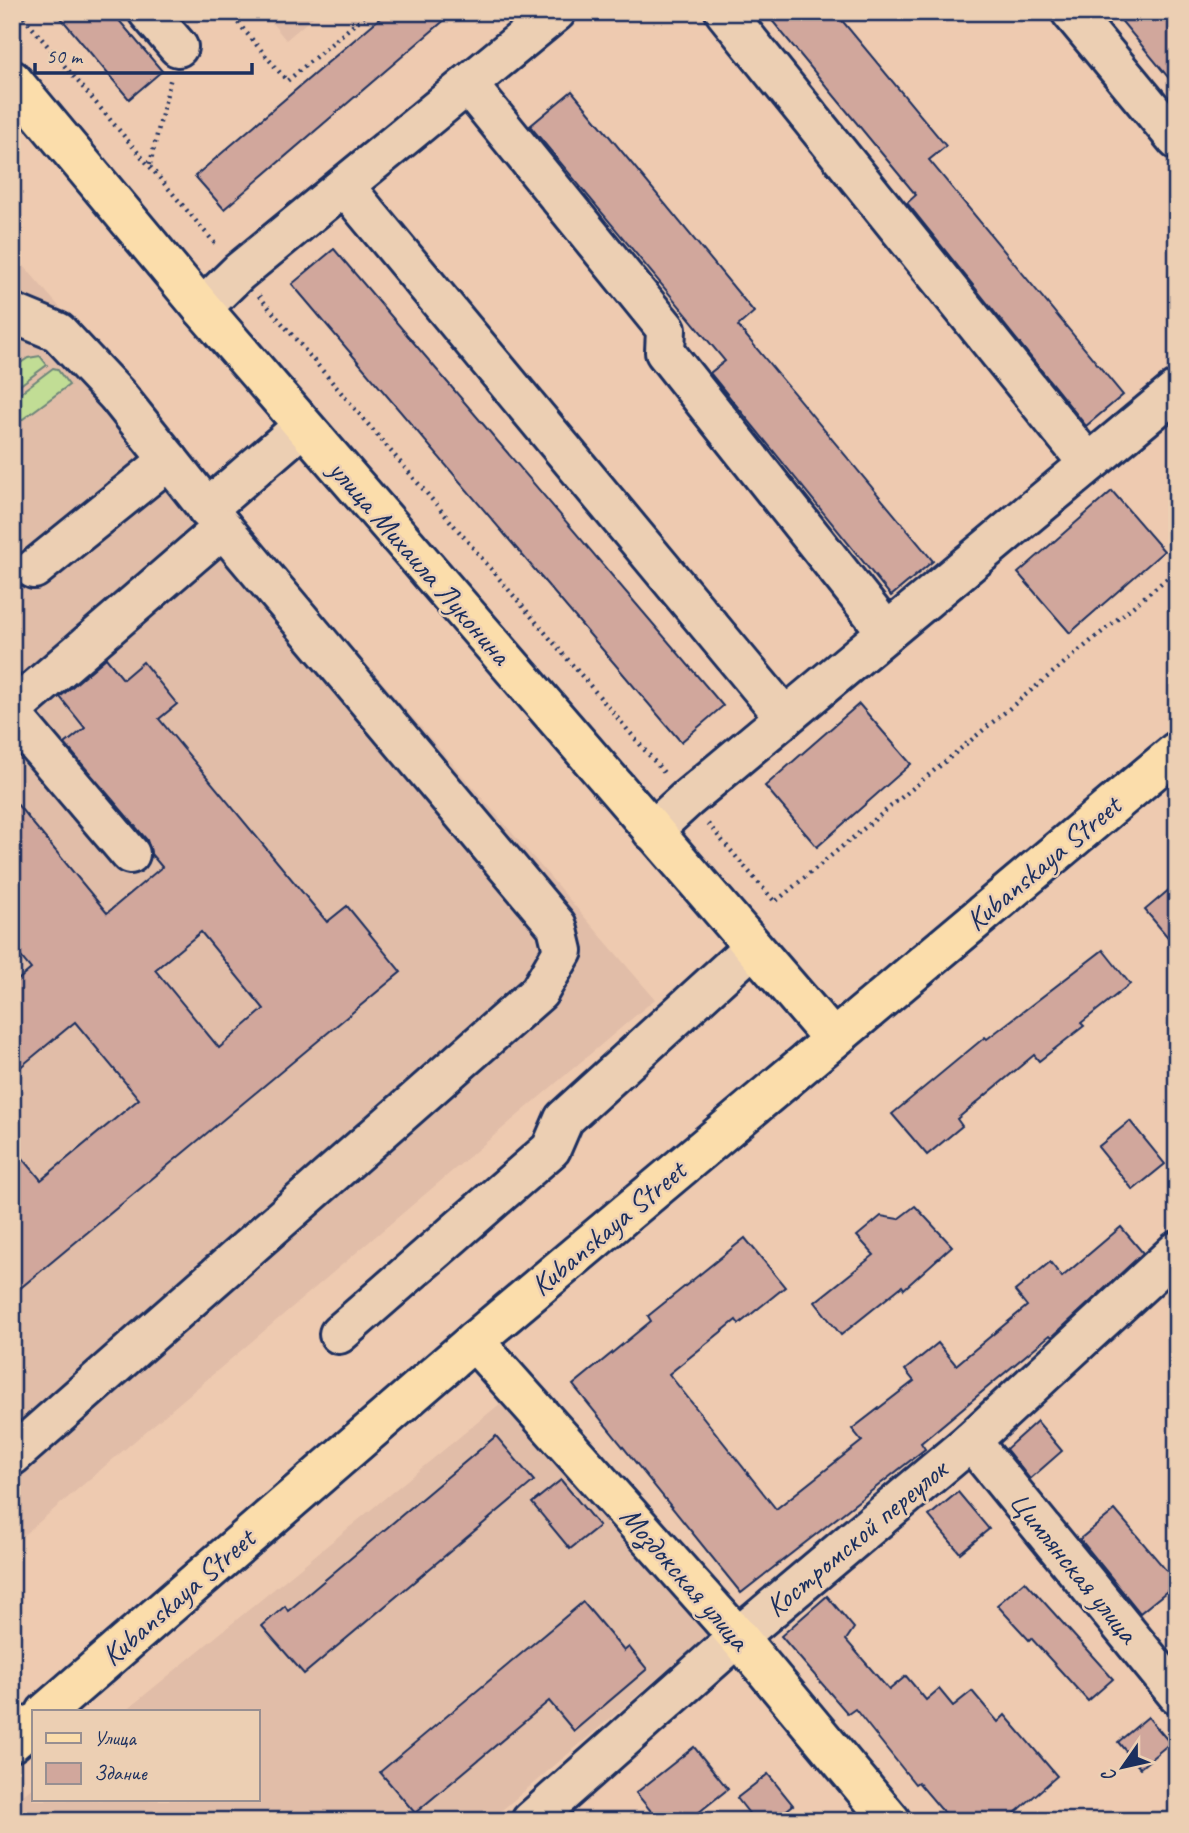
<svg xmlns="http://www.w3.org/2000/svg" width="1189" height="1833" viewBox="0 0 1189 1833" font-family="Caveat,sans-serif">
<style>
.built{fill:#e1bda8}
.green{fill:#c1dd95;stroke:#6e867a;stroke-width:2}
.building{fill:#d1a79c;stroke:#1b2f5e;stroke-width:2;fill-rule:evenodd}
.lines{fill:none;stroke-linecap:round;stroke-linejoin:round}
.minor-casing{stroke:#1b2f5e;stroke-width:44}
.major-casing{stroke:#1b2f5e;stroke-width:44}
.path{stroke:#1b2f5e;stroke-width:4.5;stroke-dasharray:2 5;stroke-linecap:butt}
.minor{stroke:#eccfb3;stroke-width:38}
.major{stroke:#fbddab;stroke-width:38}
.labels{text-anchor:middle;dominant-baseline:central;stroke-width:5;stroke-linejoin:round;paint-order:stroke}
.street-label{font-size:30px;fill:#1b2f5e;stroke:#eccfb3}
</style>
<rect width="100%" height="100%" fill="#eecab0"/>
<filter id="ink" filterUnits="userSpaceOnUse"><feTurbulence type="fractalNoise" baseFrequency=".0143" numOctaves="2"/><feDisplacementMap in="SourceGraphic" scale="14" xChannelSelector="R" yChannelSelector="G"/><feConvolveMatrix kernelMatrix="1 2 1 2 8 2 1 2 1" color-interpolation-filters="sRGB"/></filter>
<g filter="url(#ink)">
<g class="built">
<path d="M 263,12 L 319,12 L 286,40 Z"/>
<path d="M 12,252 L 655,999 L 12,1545 Z"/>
<path d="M 501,1403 L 712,1632 L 489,1821 L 12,1821 L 12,1804 L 33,1787 L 33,1800 L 257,1800 L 257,1712 L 124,1712 Z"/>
</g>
<g class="green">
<path d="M 40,356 L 47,365 L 12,391 L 12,373 L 15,371 L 13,368 L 28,358 Z"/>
<path d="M 53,368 L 57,369 L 69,385 L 12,427 L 12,399 Z"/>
</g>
<g class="building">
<path d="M 56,12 L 112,12 L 162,71 L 129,99 Z"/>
<path d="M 387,12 L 454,12 L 224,209 L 195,176 Z"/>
<path d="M 765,12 L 835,12 L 946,146 L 929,160 L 1123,395 L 1086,426 L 907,203 L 916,195 Z"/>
<path d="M 1114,12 L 1177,12 L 1177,88 Z"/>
<path d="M 572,91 L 754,312 L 738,326 L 933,561 L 891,596 L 710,373 L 725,361 L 530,126 Z"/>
<path d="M 334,249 L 723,706 L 681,742 L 292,284 Z"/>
<path d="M 1112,491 L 1164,551 L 1070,633 L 1018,573 Z"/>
<path d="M 106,658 L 123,679 L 143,662 L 177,704 L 159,719 L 327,922 L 347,906 L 401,972 L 12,1295 L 12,1145 L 41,1180 L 139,1099 L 75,1022 L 12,1074 L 12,985 L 31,969 L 12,946 L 12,798 L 107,913 L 162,867 L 151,854 L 147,840 L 65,744 L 85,728 L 60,697 ZM 201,932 L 264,1009 L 219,1048 L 155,970 Z"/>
<path d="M 859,704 L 911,764 L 817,847 L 765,786 Z"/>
<path d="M 1177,883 L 1177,948 L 1145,910 Z"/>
<path d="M 1103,950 L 1130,984 L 1081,1023 L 1084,1026 L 1039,1061 L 1034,1055 L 957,1119 L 962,1126 L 927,1155 L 892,1114 L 985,1037 L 987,1039 Z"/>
<path d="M 1130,1121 L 1165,1164 L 1133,1190 L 1098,1147 Z"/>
<path d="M 915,1206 L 952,1246 L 904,1289 L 902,1286 L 841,1335 L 815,1302 L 874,1255 L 857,1236 L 881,1216 L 898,1219 Z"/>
<path d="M 1121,1227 L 1143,1253 L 1052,1337 L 1050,1335 L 921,1443 L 925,1449 L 741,1593 L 573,1385 L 651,1321 L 648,1316 L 745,1238 L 785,1287 L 739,1324 L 736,1320 L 669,1374 L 776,1509 L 862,1441 L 852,1429 L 914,1381 L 905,1370 L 938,1343 L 956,1365 L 1027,1306 L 1015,1291 L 1050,1262 L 1062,1277 Z"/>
<path d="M 1037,1421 L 1062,1451 L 1030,1479 L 1006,1449 Z"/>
<path d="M 496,1436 L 534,1481 L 304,1674 L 262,1626 L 285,1606 L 288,1611 Z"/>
<path d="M 561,1480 L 599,1526 L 570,1549 L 532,1503 Z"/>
<path d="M 958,1492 L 989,1529 L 960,1553 L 929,1516 Z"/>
<path d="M 1115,1510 L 1177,1583 L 1140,1613 L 1080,1539 Z"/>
<path d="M 1025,1581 L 1113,1679 L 1088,1701 L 1031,1638 L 1029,1640 L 997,1605 Z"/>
<path d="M 827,1596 L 854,1628 L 846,1640 L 889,1690 L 906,1676 L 926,1700 L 939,1689 L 953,1706 L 972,1691 L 998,1722 L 1005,1715 L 1057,1776 L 1006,1821 L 951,1821 L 918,1782 L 915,1784 L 855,1709 L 848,1714 L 781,1636 Z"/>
<path d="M 583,1602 L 624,1651 L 629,1647 L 647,1669 L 574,1731 L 549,1701 L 415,1813 L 380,1772 Z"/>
<path d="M 1148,1717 L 1170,1743 L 1140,1768 L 1118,1742 Z"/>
<path d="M 694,1747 L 728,1789 L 688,1821 L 659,1821 L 636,1793 Z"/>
<path d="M 768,1774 L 793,1805 L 773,1821 L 755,1821 L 737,1798 Z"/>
</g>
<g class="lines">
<defs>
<g id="minor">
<path d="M 148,12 L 178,47"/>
<path d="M 725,12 L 1088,463"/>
<path d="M 1071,12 L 1177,140"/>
<path d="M 468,85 L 666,329 L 665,352 L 887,632"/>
<path d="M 345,187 L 785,717"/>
<path d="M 202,308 L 239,272 L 556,12"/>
<path d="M 12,313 L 58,332 L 117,395 L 223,528 L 557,926 L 563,951 L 539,992 L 12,1456"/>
<path d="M 207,509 L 303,426"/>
<path d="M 34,569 L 169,460"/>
<path d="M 12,710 L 223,528"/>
<path d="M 12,715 L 130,854"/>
<path d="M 652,831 L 687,799 L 1177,390"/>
<path d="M 339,1334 L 551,1149 L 564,1119 L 753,947"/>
<path d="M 971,1441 L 1177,1694"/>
<path d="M 531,1821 L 738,1637 L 971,1441 L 1177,1251"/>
</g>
<g id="major">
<path d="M 12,80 L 202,308 L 833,1039"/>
<path d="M 474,1341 L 738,1637 L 891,1821"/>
<path d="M 46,1712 L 474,1341 L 1177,751"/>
<path d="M 12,1742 L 33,1724"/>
</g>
</defs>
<use href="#minor" class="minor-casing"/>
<use href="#major" class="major-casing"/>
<g class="path">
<path d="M 19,12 L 218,247"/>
<path d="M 229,12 L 287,81 L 369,12"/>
<path d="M 150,164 L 171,77"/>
<path d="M 259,296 L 666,775"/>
<path d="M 708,824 L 775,902 L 1177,570"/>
</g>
<use href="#minor" class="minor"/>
<use href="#major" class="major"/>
</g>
</g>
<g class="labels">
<g class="street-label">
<text transform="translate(420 562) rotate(49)">улица Михаила Луконина</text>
<text transform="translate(1043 863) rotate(-40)">Kubanskaya Street</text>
<text transform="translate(608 1228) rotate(-40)">Kubanskaya Street</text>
<text transform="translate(856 1538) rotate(-40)">Костромской переулок</text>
<text transform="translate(1074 1567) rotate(51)">Цимлянская улица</text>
<text transform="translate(685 1578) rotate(49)">Моздокская улица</text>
<text transform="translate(178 1597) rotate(-41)">Kubanskaya Street</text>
</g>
</g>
<rect width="1189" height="1833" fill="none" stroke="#eccfb3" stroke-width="42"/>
<rect x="21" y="21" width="1147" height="1791" fill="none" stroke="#1b2f5e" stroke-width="2.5" filter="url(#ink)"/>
<rect x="32" y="1710" width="228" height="91" fill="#eccfb3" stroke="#988f91" stroke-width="2"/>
<rect x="46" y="1733" width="35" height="10" fill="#fbddab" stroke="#988f91" stroke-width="2"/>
<text x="94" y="1745" font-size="21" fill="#1b2f5e">Улица</text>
<rect x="46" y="1763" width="35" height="21" fill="#d1a79c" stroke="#988f91" stroke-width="2"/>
<text x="94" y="1780" font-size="21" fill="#1b2f5e">Здание</text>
<g transform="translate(1123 1767) rotate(236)" stroke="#eccfb3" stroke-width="5" paint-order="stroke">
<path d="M0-5L12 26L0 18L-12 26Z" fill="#1b2f5e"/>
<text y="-10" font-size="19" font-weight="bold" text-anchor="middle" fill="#1b2f5e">С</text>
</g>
<path d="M35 63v10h217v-10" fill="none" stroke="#1b2f5e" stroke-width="3.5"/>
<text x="46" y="63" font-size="21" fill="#1b2f5e" stroke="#eccfb3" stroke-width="5" paint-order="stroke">50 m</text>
</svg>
